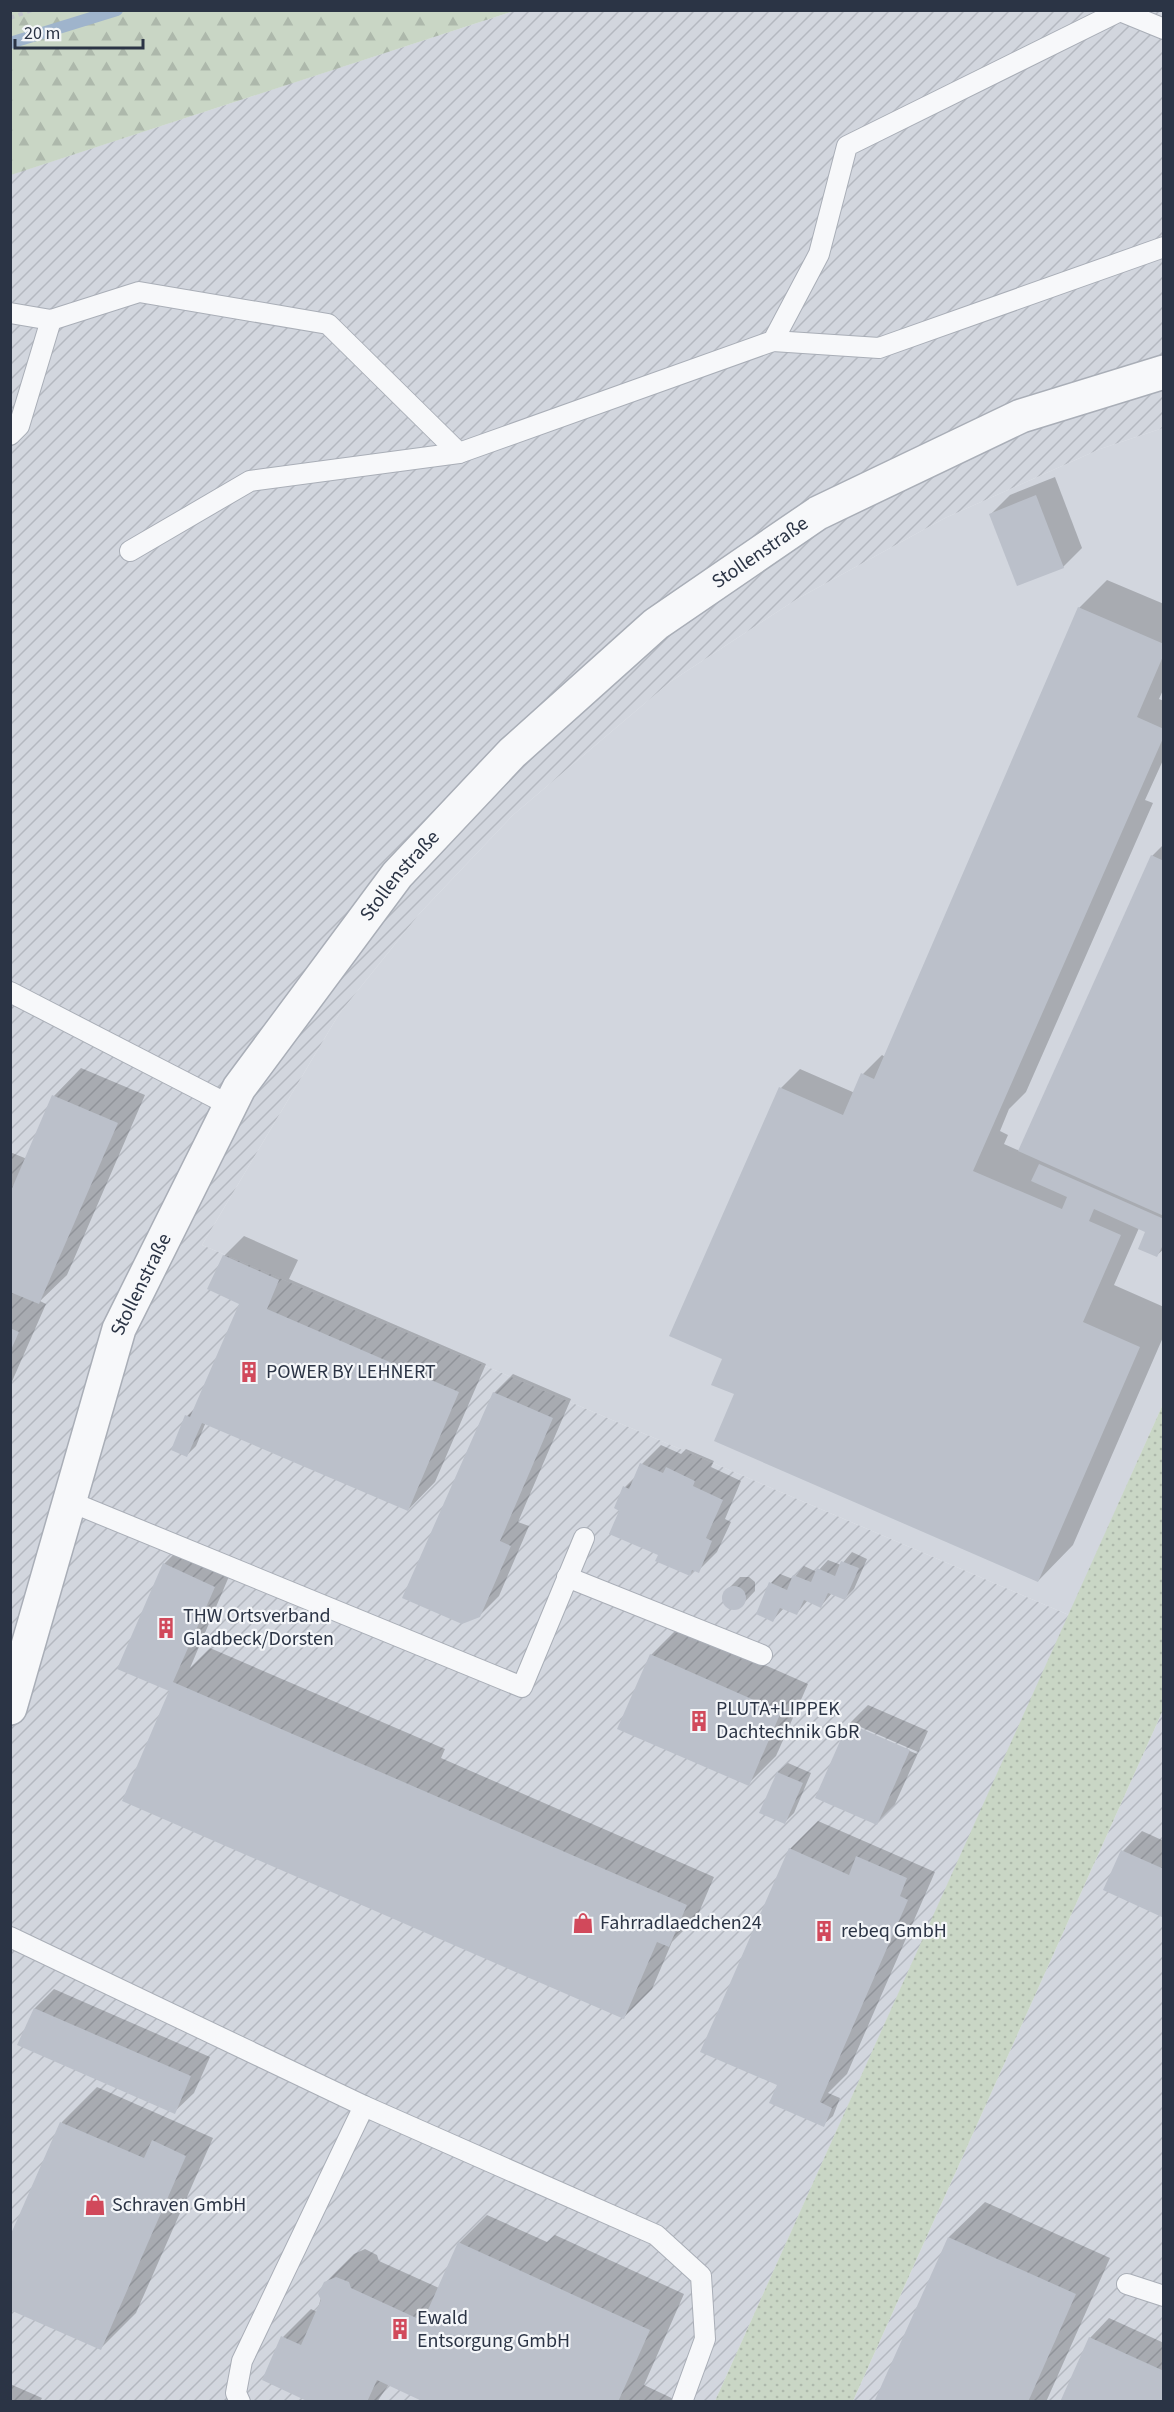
<svg xmlns="http://www.w3.org/2000/svg" width="1174" height="2412" viewBox="0 0 1174 2412" font-family="'Source Sans 3',sans-serif">
<style>
.built{fill:#d2d6de}
.industrial{fill:url(#industrial-furrows)}
.grass{fill:url(#grass-dots)}
.forest{fill:url(#forest-firs)}
.shadow{fill:#0003;fill-rule:evenodd}
.lines{fill:none;stroke-linecap:round;stroke-linejoin:round}
.stream{stroke:#9fb4cc;stroke-width:12}
.building{fill:#bbc0ca}
.service-casing{stroke:#a9aeb7;stroke-width:22}
.minor-casing{stroke:#a9aeb7;stroke-width:36}
.path{stroke:#c2c5cb;stroke-width:4;stroke-dasharray:4.5 4.5;stroke-linecap:butt}
.service{stroke:#f7f8fa;stroke-width:20}
.minor{stroke:#f7f8fa;stroke-width:33}
.labels{text-anchor:middle;dominant-baseline:central;stroke-width:4.5;stroke-linejoin:round;paint-order:stroke}
.street-label{font-size:20px;fill:#2b3445;stroke:#f4f6f9}
.poi-label{font-size:20px;fill:#2b3445;stroke:#f4f6f9;text-anchor:start}
</style>
<defs>
<pattern id="industrial-furrows" width="10" height="10" patternUnits="userSpaceOnUse" patternTransform="scale(1.5)"><rect width="10" height="10" fill="#d2d6de"/><path d="M-1 1l2-2M0 10L10 0M9 11l2-2" fill="none" stroke="#b4b8c0"/></pattern>
<pattern id="grass-dots" width="8" height="8" patternUnits="userSpaceOnUse" patternTransform="scale(1.5)"><rect width="8" height="8" fill="#c9d6c5"/><path d="M2 2h.1M6 6h.1" fill="none" stroke="#adb8ab" stroke-width="1.8" stroke-linecap="round"/></pattern>
<pattern id="forest-firs" width="22" height="20" patternUnits="userSpaceOnUse" patternTransform="scale(1.5)"><rect width="22" height="20" fill="#c9d6c5"/><path d="M5 1l3.5 6h-7zM16 11l3.5 6h-7z" fill="#adb8ab"/></pattern>
</defs>
<rect width="100%" height="100%" fill="#e4e7ec"/>
<path class="built" d="M 1163,428 L 1163,1404 L 1069,1615 L 202,1245 L 339,1014 L 420,913 L 513,815 L 670,682 L 797,599 L 945,518 L 1100,449 Z"/>
<g class="industrial">
<path d="M 514,11 L 1163,11 L 1163,428 L 1100,449 L 945,518 L 797,599 L 670,682 L 513,815 L 420,913 L 339,1014 L 202,1245 L 1069,1615 L 715,2401 L 11,2401 L 10,175 Z"/>
<path d="M 1163,1710 L 1163,2401 L 853,2401 Z"/>
</g>
<path class="grass" d="M 1163,1404 L 1163,1710 L 853,2401 L 715,2401 Z"/>
<path class="forest" d="M 11,10 L 514,10 L 514,11 L 11,175 Z"/>
<g class="shadow">
<path d="M 1055,477 L 1082,548 L 1063,567 L 991,514 L 1010,495 Z"/>
<path d="M 1107,580 L 1164,604 L 1164,688 L 1159,699 L 1164,701 L 1164,758 L 1145,800 L 1153,803 L 1026,1092 L 1009,1109 L 1000,1131 L 1008,1135 L 1004,1144 L 1020,1151 L 1152,856 L 1164,844 L 1164,1249 L 1157,1255 L 1150,1226 L 1139,1228 L 1114,1285 L 1164,1307 L 1164,1335 L 1073,1545 L 1038,1581 L 736,1394 L 724,1360 L 781,1088 L 800,1069 L 855,1093 L 863,1074 L 882,1055 L 885,1057 L 1079,608 Z"/>
<path d="M 81,1068 L 145,1095 L 67,1275 L 40,1301 L 46,1304 L 10,1386 L 10,1152 L 27,1159 L 54,1096 Z"/>
<path d="M 244,1236 L 298,1260 L 289,1279 L 486,1364 L 435,1482 L 408,1510 L 206,1422 L 196,1446 L 187,1455 L 187,1416 L 196,1407 L 241,1303 L 224,1256 Z"/>
<path d="M 513,1374 L 571,1399 L 518,1522 L 529,1526 L 499,1596 L 479,1616 L 494,1393 Z"/>
<path d="M 661,1445 L 681,1454 L 686,1449 L 714,1461 L 711,1467 L 741,1481 L 725,1519 L 731,1522 L 717,1552 L 698,1571 L 694,1570 L 690,1574 L 660,1554 L 621,1510 L 625,1487 L 637,1475 L 642,1464 Z"/>
<path d="M 183,1545 L 233,1567 L 190,1668 L 210,1648 L 445,1749 L 441,1758 L 714,1877 L 697,1917 L 672,1942 L 652,1989 L 624,2017 L 171,1691 L 164,1564 Z"/>
<path d="M 852,1552 L 867,1559 L 854,1589 L 844,1599 L 832,1593 L 821,1606 L 808,1600 L 797,1613 L 784,1608 L 773,1620 L 771,1583 L 780,1574 L 793,1579 L 804,1566 L 817,1572 L 828,1560 L 841,1565 Z"/>
<path d="M 740,1577 L 749,1577 L 755,1582 L 755,1591 L 739,1608 L 731,1609 L 724,1603 L 723,1594 Z"/>
<path d="M 679,1627 L 808,1684 L 776,1756 L 748,1784 L 651,1655 Z"/>
<path d="M 868,1705 L 928,1731 L 895,1804 L 876,1823 L 849,1724 ZM 856,1725 L 918,1752 L 917,1754 L 856,1728 Z"/>
<path d="M 788,1763 L 811,1773 L 794,1813 L 784,1823 L 778,1772 Z"/>
<path d="M 818,1821 L 935,1872 L 847,2074 L 828,2093 L 840,2098 L 833,2116 L 823,2125 L 779,2084 L 790,1849 Z"/>
<path d="M 1142,1831 L 1164,1841 L 1164,1916 L 1105,1890 L 1123,1851 Z"/>
<path d="M 54,1989 L 210,2057 L 194,2093 L 174,2112 L 19,2044 L 35,2008 Z"/>
<path d="M 97,2087 L 213,2138 L 136,2313 L 101,2348 L 10,2240 L 62,2122 Z"/>
<path d="M 985,2202 L 1110,2258 L 1046,2402 L 876,2402 L 949,2237 Z"/>
<path d="M 487,2215 L 547,2242 L 555,2235 L 684,2294 L 644,2385 L 680,2402 L 428,2402 L 389,2384 L 377,2402 L 312,2402 L 283,2337 L 311,2309 L 317,2312 L 325,2283 L 354,2254 L 365,2249 L 377,2255 L 379,2261 L 439,2288 L 459,2243 Z"/>
<path d="M 1109,2318 L 1164,2343 L 1164,2402 L 1090,2338 Z"/>
<path d="M 10,2384 L 42,2398 L 40,2402 L 10,2402 Z"/>
</g>
<g class="lines">
<path class="stream" d="M 10,43 L 117,10"/>
</g>
<g class="building">
<path d="M 1036,495 L 1064,568 L 1017,586 L 989,514 Z"/>
<path d="M 1078,607 L 1164,644 L 1164,654 L 1137,717 L 1164,729 L 1164,736 L 973,1171 L 1062,1209 L 1067,1197 L 1031,1181 L 1039,1164 L 1164,1219 L 1164,1243 L 1157,1257 L 1138,1249 L 1145,1232 L 1094,1209 L 1089,1221 L 1121,1235 L 1083,1322 L 1140,1347 L 1038,1582 L 714,1441 L 734,1394 L 711,1385 L 722,1359 L 669,1336 L 779,1087 L 843,1115 L 861,1073 L 874,1079 Z"/>
<path d="M 1151,855 L 1164,861 L 1164,1216 L 1018,1151 Z"/>
<path d="M 52,1095 L 118,1123 L 39,1304 L 10,1292 L 10,1193 Z"/>
<path d="M 223,1255 L 279,1280 L 267,1309 L 459,1392 L 408,1511 L 202,1423 L 187,1457 L 171,1450 L 185,1415 L 190,1417 L 239,1304 L 207,1289 Z"/>
<path d="M 10,1328 L 19,1332 L 10,1352 Z"/>
<path d="M 493,1392 L 553,1418 L 500,1541 L 511,1546 L 480,1617 L 462,1624 L 402,1598 Z"/>
<path d="M 640,1463 L 663,1473 L 666,1467 L 695,1481 L 693,1486 L 723,1500 L 706,1538 L 712,1541 L 699,1573 L 692,1570 L 690,1576 L 655,1561 L 658,1555 L 609,1534 L 619,1511 L 614,1508 L 623,1486 L 629,1489 Z"/>
<path d="M 841,1561 L 859,1568 L 845,1600 L 828,1593 L 821,1608 L 804,1600 L 797,1615 L 780,1608 L 773,1622 L 756,1614 L 769,1582 L 787,1590 L 793,1575 L 811,1582 L 817,1568 L 835,1576 Z"/>
<path d="M 163,1563 L 215,1587 L 173,1682 L 687,1905 L 669,1947 L 657,1942 L 624,2019 L 122,1801 L 169,1691 L 117,1669 Z"/>
<circle cx="734" cy="1598" r="12"/>
<path d="M 650,1654 L 781,1712 L 749,1786 L 617,1729 Z"/>
<path d="M 848,1723 L 910,1750 L 877,1825 L 815,1798 Z"/>
<path d="M 777,1772 L 803,1783 L 785,1824 L 759,1813 Z"/>
<path d="M 789,1848 L 849,1875 L 856,1856 L 907,1878 L 900,1896 L 908,1900 L 820,2102 L 832,2108 L 824,2127 L 769,2103 L 777,2085 L 700,2052 Z"/>
<path d="M 1121,1850 L 1164,1869 L 1164,1918 L 1103,1890 Z"/>
<path d="M 34,2008 L 191,2076 L 175,2114 L 17,2045 Z"/>
<path d="M 60,2122 L 144,2158 L 152,2140 L 186,2156 L 101,2350 L 10,2310 L 10,2236 Z"/>
<path d="M 948,2237 L 1076,2294 L 1028,2402 L 874,2402 Z"/>
<path d="M 458,2242 L 650,2330 L 618,2402 L 424,2402 L 377,2380 L 367,2402 L 309,2402 L 262,2380 L 281,2336 L 301,2345 L 321,2300 L 318,2294 L 324,2282 L 336,2277 L 349,2282 L 351,2288 L 423,2321 Z"/>
<path d="M 1089,2337 L 1164,2371 L 1164,2402 L 1060,2402 Z"/>
</g>
<g class="lines">
<defs>
<g id="service">
<path d="M 10,313 L 51,320 L 139,292 L 328,324 L 459,453 L 773,341 L 819,254 L 847,146 L 1120,11 L 1164,29"/>
<path d="M 773,341 L 879,348 L 1164,247"/>
<path d="M 10,435 L 19,426 L 51,320"/>
<path d="M 130,551 L 250,481 L 459,453"/>
<path d="M 10,992 L 231,1106"/>
<path d="M 71,1502 L 522,1687 L 584,1538"/>
<path d="M 567,1577 L 762,1655"/>
<path d="M 10,1937 L 364,2106 L 656,2235 L 701,2276 L 705,2339 L 682,2402"/>
<path d="M 1127,2284 L 1164,2296"/>
<path d="M 240,2402 L 236,2393 L 242,2361 L 364,2106"/>
</g>
<g id="minor">
<path id="s1" d="M 10,1708 L 119,1329 L 239,1088 L 397,875 L 512,753 L 656,624 L 818,513 L 1021,416 L 1164,372"/>
</g>
</defs>
<use href="#service" class="service-casing"/>
<use href="#minor" class="minor-casing"/>
<path class="path" d="M 10,18 L 32,10"/>
<use href="#service" class="service"/>
<use href="#minor" class="minor"/>
</g>
<defs>
<symbol id="building-bare" viewBox="-9 -9 18 18"><path d="M-4-6H4V6H1V3H-1V6H-4ZM-2.5-4.3h1.7v1.8h-1.7ZM.8-4.3h1.7v1.8H.8ZM-2.5-1h1.7V.8h-1.7ZM.8-1h1.7V.8H.8Z" fill="#d1495b" stroke="#f4f6f9" stroke-width="2.5" paint-order="stroke"/></symbol>
<symbol id="shop-bare" viewBox="-9 -9 18 18"><path d="M-5-2.5h2.3a2.7 3.5 0 0 1 5.4 0H5L5.5 6h-11ZM-1.5-2.5h3a1.5 2.3 0 0 0-3 0Z" fill="#d1495b" stroke="#f4f6f9" stroke-width="2.5" paint-order="stroke"/></symbol>
</defs>
<g fill-rule="evenodd">
<use href="#building-bare" x="234" y="1357" width="30" height="30"/>
<use href="#building-bare" x="151" y="1613" width="30" height="30"/>
<use href="#building-bare" x="684" y="1706" width="30" height="30"/>
<use href="#shop-bare" x="568" y="1908" width="30" height="30"/>
<use href="#building-bare" x="809" y="1916" width="30" height="30"/>
<use href="#shop-bare" x="80" y="2190" width="30" height="30"/>
<use href="#building-bare" x="385" y="2314" width="30" height="30"/>
</g>
<g class="labels">
<g class="street-label">
<text stroke="none"><textPath href="#s1" startOffset="1416">Stollenstraße</textPath></text>
<text stroke="none"><textPath href="#s1" startOffset="930">Stollenstraße</textPath></text>
<text stroke="none"><textPath href="#s1" startOffset="444">Stollenstraße</textPath></text>
</g>
<g class="poi-label">
<text x="266" y="1372">POWER BY LEHNERT</text>
<text x="183" y="1616">THW Ortsverband<tspan x="183" dy="23">Gladbeck/Dorsten</tspan></text>
<text x="716" y="1709">PLUTA+LIPPEK<tspan x="716" dy="23">Dachtechnik GbR</tspan></text>
<text x="600" y="1923">Fahrradlaedchen24</text>
<text x="841" y="1931">rebeq GmbH</text>
<text x="112" y="2205">Schraven GmbH</text>
<text x="417" y="2318">Ewald<tspan x="417" dy="23">Entsorgung GmbH</tspan></text>
</g>
</g>
<rect width="1174" height="2412" fill="none" stroke="#2b3445" stroke-width="24"/>
<path d="M15 39v9h128v-9" fill="none" stroke="#2b3445" stroke-width="3"/>
<text x="24" y="39" font-size="18" fill="#2b3445" stroke="#f4f6f9" stroke-width="4.5" paint-order="stroke">20 m</text>
</svg>
